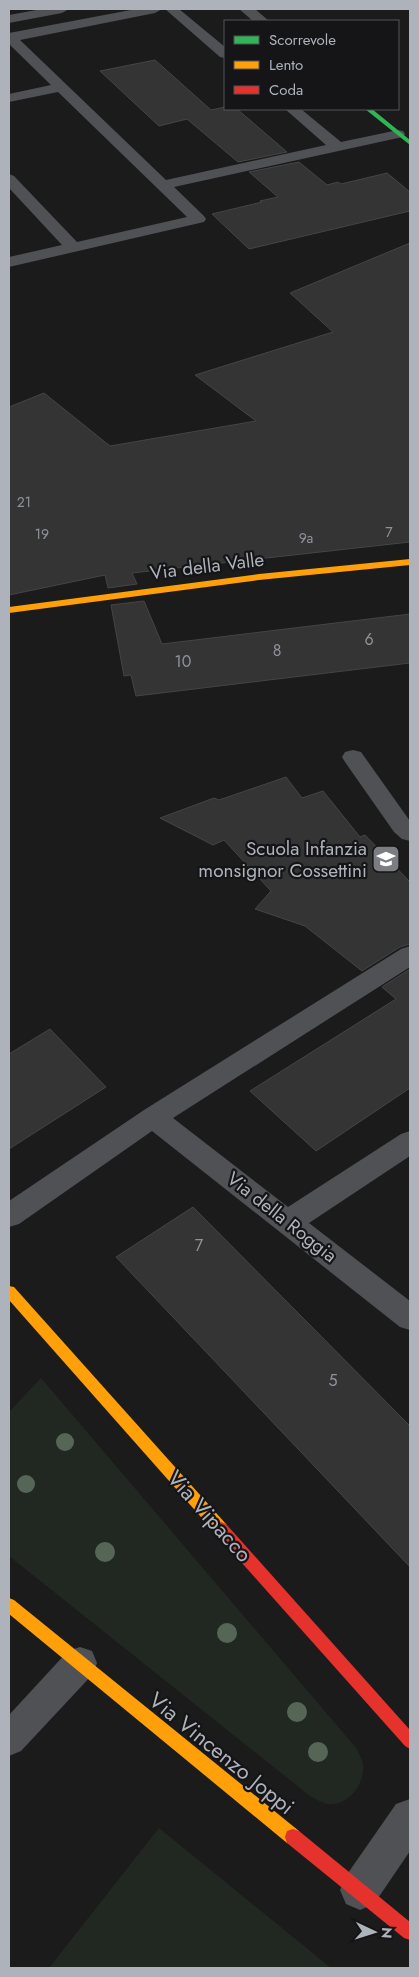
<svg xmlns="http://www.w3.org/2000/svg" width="419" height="1977" viewBox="0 0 419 1977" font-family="Jost,sans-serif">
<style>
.green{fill:#212822}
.building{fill:#343435;stroke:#444547}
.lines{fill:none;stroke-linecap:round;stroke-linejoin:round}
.lane{fill:#505154;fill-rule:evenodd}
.street{fill:#505154;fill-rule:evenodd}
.fast{fill:#30b455;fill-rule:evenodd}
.slow{fill:#ff9f0a;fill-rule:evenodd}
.jam{fill:#e5322d;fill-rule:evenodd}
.tree{fill:#566656}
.labels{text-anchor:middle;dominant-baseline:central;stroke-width:4.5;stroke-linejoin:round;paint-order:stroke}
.far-number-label{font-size:14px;fill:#90929a}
.number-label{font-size:16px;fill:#90929a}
.street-label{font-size:19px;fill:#aeb2bb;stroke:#151517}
.poi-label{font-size:19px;fill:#aeb2bb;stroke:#151517;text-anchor:end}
.near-street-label{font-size:22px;fill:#aeb2bb;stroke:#151517}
</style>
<rect width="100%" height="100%" fill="#1b1b1b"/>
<g class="green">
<path d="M 41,1378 L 357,1749 C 359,1754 362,1759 363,1764 C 365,1784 349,1806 328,1804 C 322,1803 315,1798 310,1796 L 9,1556 L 9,1412 Z"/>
<path d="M 159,1828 L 331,1968 L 49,1968 Z"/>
</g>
<g class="building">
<path d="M 155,60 L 211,110 L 225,107 L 225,109 L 237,109 L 287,152 L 238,162 L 187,119 L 159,126 L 100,71 Z"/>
<path d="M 299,162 L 327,185 L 338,182 L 341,184 L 387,173 L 410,192 L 410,211 L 249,249 L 212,214 L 262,202 L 260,201 L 278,197 L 249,172 Z"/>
<path d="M 410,243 L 410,542 L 132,573 L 137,584 L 108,588 L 105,575 L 9,595 L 9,407 L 44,393 L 110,446 L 256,421 L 195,375 L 333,332 L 290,293 Z"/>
<path d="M 144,601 L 162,644 L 410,614 L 410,663 L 136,696 L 131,675 L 124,676 L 111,605 Z"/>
<path d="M 286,777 L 302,798 L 323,791 L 360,837 L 365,835 L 410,882 L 410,944 L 400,947 L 362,971 L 305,926 L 255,909 L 271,891 L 224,840 L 213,845 L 160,818 L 214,798 L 219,800 Z"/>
<path d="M 410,969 L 410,1088 L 316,1151 L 250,1091 L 396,999 L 382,987 Z"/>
<path d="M 50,1029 L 106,1087 L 9,1149 L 9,1054 Z"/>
<path d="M 193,1207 L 410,1426 L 410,1567 L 116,1257 Z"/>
</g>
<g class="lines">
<g class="lane">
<path d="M 42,9 L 69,9 L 62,13 L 9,23 L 9,15 Z"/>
<path d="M 136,9 L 162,9 L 155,13 L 20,40 L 166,180 L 326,145 L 285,109 L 301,109 L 341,142 L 398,130 L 403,131 L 405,134 L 403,137 L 398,138 L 174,187 L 204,216 L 206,219 L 204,222 L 9,267 L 9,257 L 62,245 L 9,188 L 9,174 L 14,176 L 77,242 L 187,217 L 58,92 L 9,102 L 9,94 L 51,85 L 9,44 L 9,33 Z"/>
<path d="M 165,9 L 179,9 L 225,47 L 225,58 L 220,57 Z"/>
<path d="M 353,750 L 361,752 L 410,821 L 410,841 L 402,839 L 394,832 L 345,762 L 342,757 L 345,752 Z"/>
<path d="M 410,946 L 410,967 L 173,1118 L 288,1207 L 401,1134 L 410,1131 L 410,1156 L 309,1223 L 410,1301 L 410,1330 L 400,1327 L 152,1131 L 19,1224 L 9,1227 L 9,1201 L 144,1110 L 401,949 Z"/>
<path d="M 80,1647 L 92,1651 L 97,1663 L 92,1675 L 21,1751 L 9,1756 L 9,1715 L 68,1651 Z"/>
</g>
<g class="street">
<path d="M 239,9 L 255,9 L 269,21 L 253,21 Z"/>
<path d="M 410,1799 L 410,1851 L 374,1904 L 360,1910 L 346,1904 L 340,1890 L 346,1876 L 396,1804 Z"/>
</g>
<path class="fast" d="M 365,109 L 372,109 L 410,140 L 410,145 Z"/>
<g class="slow">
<path d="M 410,559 L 410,565 L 259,580 L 9,613 L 9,607 L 259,574 Z"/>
<path d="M 9,1286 L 14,1287 L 226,1524 L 228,1529 L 226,1534 L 221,1536 L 216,1534 L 9,1300 Z"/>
<path d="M 9,1598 L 14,1600 L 299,1831 L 301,1837 L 299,1843 L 293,1845 L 287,1843 L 9,1614 Z"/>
</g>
<g class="jam">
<path d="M 221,1522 L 226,1524 L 410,1730 L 410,1749 L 405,1746 L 216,1534 L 214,1529 L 216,1524 Z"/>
<path d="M 293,1829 L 299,1831 L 410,1922 L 410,1940 L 404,1938 L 287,1843 L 285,1837 L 287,1831 Z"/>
</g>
</g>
<g class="tree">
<circle cx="65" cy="1442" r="9"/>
<circle cx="26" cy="1484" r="9"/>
<circle cx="105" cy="1552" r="10"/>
<circle cx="227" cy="1633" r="10"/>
<circle cx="297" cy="1712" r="10"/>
<circle cx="318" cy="1752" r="10"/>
</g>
<defs>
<symbol id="school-square" viewBox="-11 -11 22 22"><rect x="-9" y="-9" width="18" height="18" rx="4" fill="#7b7d83" stroke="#151517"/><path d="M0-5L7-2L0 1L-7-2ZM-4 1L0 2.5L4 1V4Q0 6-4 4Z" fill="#fff"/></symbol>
</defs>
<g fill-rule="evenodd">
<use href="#school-square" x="370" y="843" width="32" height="32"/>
</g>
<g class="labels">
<g class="far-number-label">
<text x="24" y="502">21</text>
<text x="389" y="532">7</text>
<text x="42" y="534">19</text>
<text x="306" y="538">9a</text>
</g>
<g class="number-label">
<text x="369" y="639">6</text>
<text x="277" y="650">8</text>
<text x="183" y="661">10</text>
<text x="199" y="1245">7</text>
<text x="333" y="1380">5</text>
</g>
<g class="street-label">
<text transform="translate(207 566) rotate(-7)">Via della Valle</text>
<text transform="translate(282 1217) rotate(38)">Via della Roggia</text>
</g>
<g class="poi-label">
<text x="367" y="848">Scuola Infanzia<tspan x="367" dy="22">monsignor Cossettini</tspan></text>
</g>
<g class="near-street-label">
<text transform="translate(210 1516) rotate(48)">Via Vipacco</text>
<text transform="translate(222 1753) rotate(39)">Via Vincenzo Joppi</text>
</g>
</g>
<rect width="419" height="1977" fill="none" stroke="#aeb2bb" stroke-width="20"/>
<rect x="224" y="20" width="175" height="90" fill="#151517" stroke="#525459"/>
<rect x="234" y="36" width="25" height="8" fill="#30b455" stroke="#525459"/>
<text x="269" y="45" font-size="15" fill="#aeb2bb">Scorrevole</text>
<rect x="234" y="61" width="25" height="8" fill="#ff9f0a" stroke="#525459"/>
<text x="269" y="70" font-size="15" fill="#aeb2bb">Lento</text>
<rect x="234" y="86" width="25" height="8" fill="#e5322d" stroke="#525459"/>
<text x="269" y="95" font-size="15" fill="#aeb2bb">Coda</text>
<g transform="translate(374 1932) rotate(94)" stroke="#151517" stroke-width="4" paint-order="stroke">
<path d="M0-4L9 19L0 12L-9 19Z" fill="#aeb2bb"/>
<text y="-8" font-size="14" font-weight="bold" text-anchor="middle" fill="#aeb2bb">N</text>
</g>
</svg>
